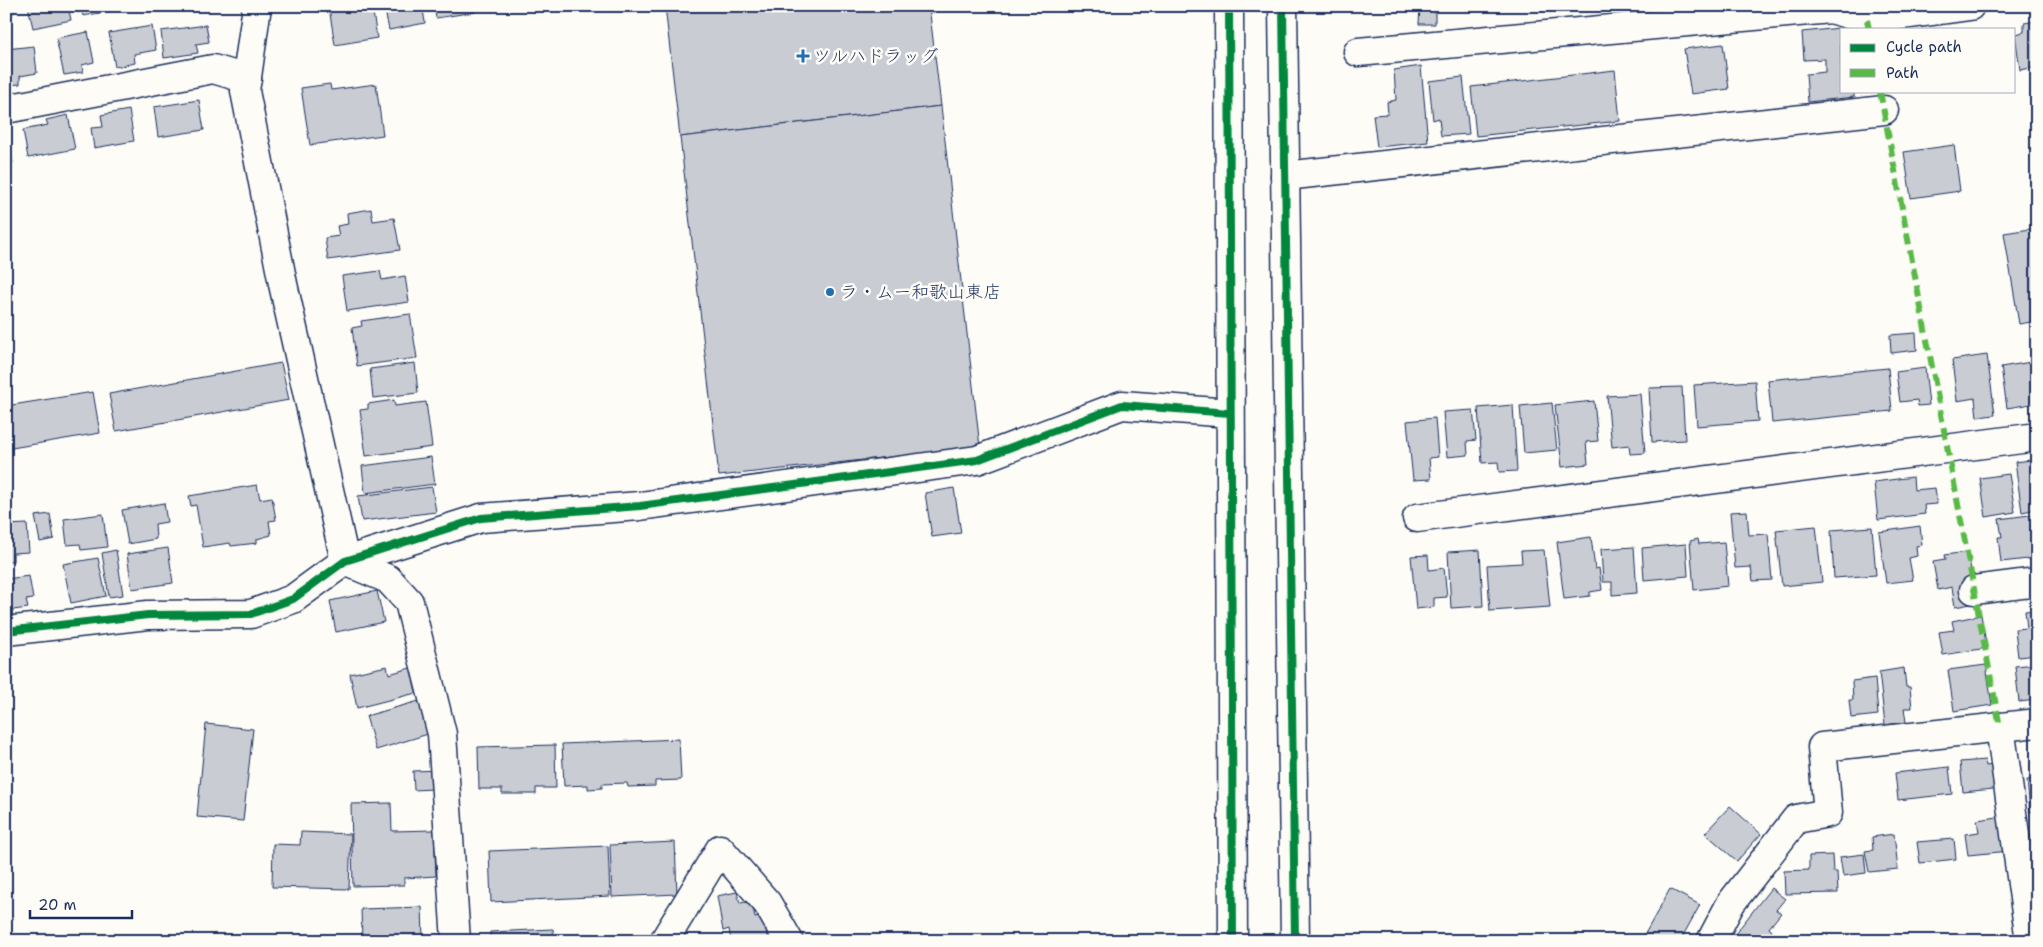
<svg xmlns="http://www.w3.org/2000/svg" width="2043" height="947" viewBox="0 0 2043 947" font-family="'Shantell Sans','Klee One',sans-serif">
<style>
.building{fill:#c9ccd3;stroke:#1b2f5e}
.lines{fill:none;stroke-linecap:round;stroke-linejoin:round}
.minor-casing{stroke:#1b2f5e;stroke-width:31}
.minor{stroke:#fdfcf7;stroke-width:28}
.quiet{stroke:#58b947;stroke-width:6;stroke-dasharray:12 6;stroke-linecap:butt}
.cycleway-casing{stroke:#fdfcf7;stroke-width:11}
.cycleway{stroke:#00873e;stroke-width:8}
.poi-dot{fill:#1f6fb2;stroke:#fdfcf7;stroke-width:2}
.labels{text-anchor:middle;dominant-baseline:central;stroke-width:5;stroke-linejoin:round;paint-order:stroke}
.poi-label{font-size:18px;fill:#1b2f5e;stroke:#fdfcf7;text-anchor:start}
</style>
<rect width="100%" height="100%" fill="#fdfcf7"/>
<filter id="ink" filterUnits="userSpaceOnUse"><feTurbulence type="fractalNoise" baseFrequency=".02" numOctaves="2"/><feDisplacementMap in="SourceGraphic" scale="10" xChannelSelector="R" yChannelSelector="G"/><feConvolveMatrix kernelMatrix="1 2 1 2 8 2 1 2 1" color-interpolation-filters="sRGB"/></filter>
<g filter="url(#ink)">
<g class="building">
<path d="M 6,6 L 11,6 L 13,14 L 6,16 Z"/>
<path d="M 28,6 L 68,6 L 71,20 L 33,28 Z"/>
<path d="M 81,6 L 115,6 L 116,10 L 83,16 Z"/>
<path d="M 320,6 L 372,6 L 377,38 L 335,45 L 329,8 L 321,10 Z"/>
<path d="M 384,6 L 408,6 L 409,12 L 423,9 L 425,23 L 389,30 Z"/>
<path d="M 434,6 L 474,6 L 475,12 L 436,18 Z"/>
<path d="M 665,6 L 929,6 L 941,106 L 680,137 Z"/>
<path d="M 1420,6 L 1435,6 L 1435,24 L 1419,24 Z"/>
<path d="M 2037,21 L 2037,67 L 2020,70 L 2015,34 L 2024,32 L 2024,23 Z"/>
<path d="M 206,25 L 209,42 L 196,44 L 198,53 L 164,58 L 161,31 Z"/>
<path d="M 152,26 L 156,50 L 134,54 L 135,63 L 115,67 L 109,33 Z"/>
<path d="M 1840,28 L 1842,91 L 1854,91 L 1854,97 L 1808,102 L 1806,74 L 1825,72 L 1825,59 L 1804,60 L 1802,32 Z"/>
<path d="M 88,32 L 94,62 L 82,65 L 83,72 L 64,75 L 56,38 Z"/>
<path d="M 1723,44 L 1729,89 L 1691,94 L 1684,49 Z"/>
<path d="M 34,46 L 37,73 L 20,76 L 20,84 L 6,85 L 6,49 Z"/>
<path d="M 1421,66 L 1428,142 L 1377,147 L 1373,115 L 1388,114 L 1387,102 L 1396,100 L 1394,70 Z"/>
<path d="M 1615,70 L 1620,121 L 1476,136 L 1471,87 Z"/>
<path d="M 1463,77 L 1469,134 L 1441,136 L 1439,118 L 1433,120 L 1429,81 Z"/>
<path d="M 330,84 L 331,90 L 376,84 L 383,135 L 310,145 L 301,88 Z"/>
<path d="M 199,100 L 204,130 L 158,137 L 154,107 Z"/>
<path d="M 941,106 L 980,447 L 719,476 L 680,137 Z"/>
<path d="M 129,110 L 134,141 L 94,148 L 91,128 L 103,127 L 101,115 Z"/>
<path d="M 68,115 L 75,149 L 28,158 L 23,130 L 48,125 L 46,120 Z"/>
<path d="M 6,126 L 13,163 L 6,164 Z"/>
<path d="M 1954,145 L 1960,191 L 1911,198 L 1904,152 Z"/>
<path d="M 371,209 L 373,221 L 394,218 L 400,250 L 328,260 L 325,238 L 339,236 L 337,226 L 348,224 L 347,213 Z"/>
<path d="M 2037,228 L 2037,321 L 2019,324 L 2004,233 Z"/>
<path d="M 380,271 L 382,280 L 405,276 L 409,302 L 347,311 L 342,276 Z"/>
<path d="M 410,314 L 417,358 L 357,366 L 352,328 L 362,326 L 361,321 Z"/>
<path d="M 1916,333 L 1917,350 L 1891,353 L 1890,335 Z"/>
<path d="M 1987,355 L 1995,415 L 1977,417 L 1975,398 L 1957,401 L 1952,360 Z"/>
<path d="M 2037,361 L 2037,403 L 2007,408 L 2001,367 Z"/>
<path d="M 281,363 L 289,400 L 116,431 L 109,394 Z"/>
<path d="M 415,363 L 418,393 L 373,398 L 370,369 Z"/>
<path d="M 1888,368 L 1892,411 L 1772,423 L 1768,380 Z"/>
<path d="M 1925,368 L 1929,405 L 1918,406 L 1917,400 L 1900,402 L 1896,372 Z"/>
<path d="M 1755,381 L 1758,421 L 1697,426 L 1694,385 Z"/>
<path d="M 1682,387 L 1685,440 L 1652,442 L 1649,388 Z"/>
<path d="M 93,392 L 100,433 L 6,449 L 6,406 Z"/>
<path d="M 1640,394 L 1645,453 L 1630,454 L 1629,445 L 1612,447 L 1607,396 Z"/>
<path d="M 394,400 L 395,406 L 426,402 L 432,447 L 366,456 L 360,410 L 368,409 L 368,404 Z"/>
<path d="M 1594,401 L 1598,441 L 1586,442 L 1588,464 L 1562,467 L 1555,405 Z"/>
<path d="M 1552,403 L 1557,450 L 1524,453 L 1520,406 Z"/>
<path d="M 1513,405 L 1517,471 L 1499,472 L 1498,462 L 1482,463 L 1478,408 Z"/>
<path d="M 1473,410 L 1476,440 L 1467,441 L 1468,455 L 1447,457 L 1443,412 Z"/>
<path d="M 1435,418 L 1438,457 L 1429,458 L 1431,479 L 1413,480 L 1407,421 Z"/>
<path d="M 431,457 L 435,484 L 365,493 L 362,466 Z"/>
<path d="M 2031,460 L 2032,467 L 2037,466 L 2037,509 L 2022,512 L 2015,462 Z"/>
<path d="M 2009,474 L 2015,512 L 1986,517 L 1980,478 Z"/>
<path d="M 1913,477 L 1914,490 L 1935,488 L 1937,504 L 1924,505 L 1925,514 L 1878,520 L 1874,482 Z"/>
<path d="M 257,485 L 260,499 L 272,497 L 276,520 L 269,521 L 271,535 L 257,539 L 257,543 L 231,546 L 230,543 L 203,547 L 196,505 L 191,506 L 189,496 Z"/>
<path d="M 432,487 L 436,512 L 362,521 L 358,496 Z"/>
<path d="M 954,488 L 961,533 L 932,537 L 925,493 Z"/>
<path d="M 164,503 L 167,522 L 155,524 L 156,539 L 128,544 L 122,510 Z"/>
<path d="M 1747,511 L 1749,535 L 1768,534 L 1772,580 L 1753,581 L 1751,567 L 1735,568 L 1730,512 Z"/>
<path d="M 50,514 L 54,539 L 40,542 L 35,516 Z"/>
<path d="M 103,514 L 107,547 L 81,550 L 80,544 L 67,545 L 64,519 Z"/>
<path d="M 2037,514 L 2037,558 L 2001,562 L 1998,537 L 2002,537 L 1999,519 Z"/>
<path d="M 27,524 L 29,552 L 13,553 L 13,561 L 6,561 L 6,525 Z"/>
<path d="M 1816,526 L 1822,582 L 1782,586 L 1776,530 Z"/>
<path d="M 1920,526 L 1922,545 L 1916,546 L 1917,556 L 1909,558 L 1913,580 L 1886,583 L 1879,532 Z"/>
<path d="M 1872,527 L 1876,575 L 1834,578 L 1831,530 Z"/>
<path d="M 1591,537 L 1595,569 L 1599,568 L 1602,590 L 1590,592 L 1590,596 L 1564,599 L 1557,542 Z"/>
<path d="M 1698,539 L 1699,544 L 1724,542 L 1728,586 L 1694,590 L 1690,541 Z"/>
<path d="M 1686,544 L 1688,576 L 1644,580 L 1642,548 Z"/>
<path d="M 1634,547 L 1637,593 L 1612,595 L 1612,582 L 1603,582 L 1601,549 Z"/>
<path d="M 168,548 L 173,583 L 132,589 L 127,554 Z"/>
<path d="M 116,550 L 123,595 L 109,597 L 102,553 Z"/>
<path d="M 1480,550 L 1483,606 L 1451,608 L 1448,552 Z"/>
<path d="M 1544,550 L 1550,607 L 1490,611 L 1487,565 L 1522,563 L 1521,551 Z"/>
<path d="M 1968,552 L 1976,603 L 1955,607 L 1952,587 L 1938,590 L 1933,562 L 1945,560 L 1944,555 Z"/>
<path d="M 1428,555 L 1429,570 L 1444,568 L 1447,597 L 1434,598 L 1434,607 L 1416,609 L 1411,556 Z"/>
<path d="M 98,558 L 106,596 L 71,603 L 63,564 Z"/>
<path d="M 29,576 L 33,599 L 26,600 L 28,608 L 6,611 L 6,579 Z"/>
<path d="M 377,591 L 384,622 L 336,632 L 330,601 Z"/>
<path d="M 2037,610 L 2037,655 L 2018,657 L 2015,629 L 2027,628 L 2025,611 Z"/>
<path d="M 1981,615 L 1987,648 L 1943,655 L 1939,632 L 1954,630 L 1952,621 Z"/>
<path d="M 2037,664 L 2037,700 L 2019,702 L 2015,666 Z"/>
<path d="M 1986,665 L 1992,705 L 1954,711 L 1948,670 Z"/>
<path d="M 387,666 L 389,674 L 414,667 L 420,692 L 357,708 L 350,674 Z"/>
<path d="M 1904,668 L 1906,687 L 1910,687 L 1912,708 L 1904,708 L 1906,722 L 1885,725 L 1879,672 Z"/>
<path d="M 1875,678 L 1878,715 L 1851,718 L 1849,700 L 1853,700 L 1852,681 Z"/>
<path d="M 419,701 L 428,734 L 376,750 L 366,716 Z"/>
<path d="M 206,724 L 253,729 L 243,821 L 197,817 Z"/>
<path d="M 679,739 L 681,780 L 655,781 L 655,786 L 628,787 L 627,783 L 602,784 L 602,788 L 588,789 L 588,785 L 564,786 L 562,744 Z"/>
<path d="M 555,745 L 556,788 L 536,788 L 536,794 L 502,794 L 502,789 L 479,789 L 478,747 Z"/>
<path d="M 1985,760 L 1986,766 L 2001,764 L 2003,788 L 1963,792 L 1960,762 Z"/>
<path d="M 1949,767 L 1952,794 L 1898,800 L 1895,773 Z"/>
<path d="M 440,770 L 433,789 L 414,790 L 413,771 Z"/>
<path d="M 2037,779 L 2037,811 L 2030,812 L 2027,780 Z"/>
<path d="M 391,803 L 392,831 L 434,830 L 436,876 L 404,878 L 404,885 L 353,886 L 351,804 Z"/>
<path d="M 1730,806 L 1761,834 L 1737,861 L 1705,833 Z"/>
<path d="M 2005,816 L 2010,851 L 1968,855 L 1965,834 L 1979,832 L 1977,820 Z"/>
<path d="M 301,832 L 351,834 L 349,889 L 272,887 L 273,844 L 300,845 Z"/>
<path d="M 1894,834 L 1898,869 L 1869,872 L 1865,851 L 1873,850 L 1872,837 Z"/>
<path d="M 1954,839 L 1956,859 L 1920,863 L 1917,842 Z"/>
<path d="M 675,842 L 677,894 L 612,897 L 610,845 Z"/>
<path d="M 608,846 L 610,896 L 491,902 L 489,851 Z"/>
<path d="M 1864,854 L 1866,873 L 1843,876 L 1840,857 Z"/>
<path d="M 1832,855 L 1833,872 L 1837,872 L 1838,893 L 1785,894 L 1784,871 L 1809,870 L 1809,856 Z"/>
<path d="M 1771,888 L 1785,899 L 1776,910 L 1781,913 L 1769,928 L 1772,931 L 1765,941 L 1743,941 L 1735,934 Z"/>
<path d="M 1670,889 L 1700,905 L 1680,941 L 1641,941 Z"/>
<path d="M 737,892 L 740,903 L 752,901 L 755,918 L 764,916 L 768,941 L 731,941 L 729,929 L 723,931 L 717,896 Z"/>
<path d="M 422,907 L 423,937 L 362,939 L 361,909 Z"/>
<path d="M 553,929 L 554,941 L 490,941 L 490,932 Z"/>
</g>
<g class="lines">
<defs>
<g id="minor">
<path d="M 257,6 L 245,91 L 283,284 L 345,561"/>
<path d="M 1229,6 L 1233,941"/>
<path d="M 1283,6 L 1295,941"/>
<path d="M 1358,52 L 1831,9 L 1867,20 L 1970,6"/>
<path d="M 6,109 L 213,69 L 247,79"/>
<path d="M 1285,176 L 1884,110"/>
<path d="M 1417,518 L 2037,437"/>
<path d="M 345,561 L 388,579 L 409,602 L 442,734 L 456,941"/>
<path d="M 1974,590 L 2037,582"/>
<path d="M 6,631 L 148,615 L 251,614 L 293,599 L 345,561 L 481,518 L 640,506 L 977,460 L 1122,405 L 1230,413"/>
<path d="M 2000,727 L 2030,941"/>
<path d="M 664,941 L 720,849 L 767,903 L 789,941"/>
<path d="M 1711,941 L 1731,903 L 1796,819 L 1828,813 L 1822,747 L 2037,723"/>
</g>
</defs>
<use href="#minor" class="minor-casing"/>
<use href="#minor" class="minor"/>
<g class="quiet">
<path d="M 1867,20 L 1869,29"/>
<path d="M 1880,91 L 2000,727"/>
</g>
<defs>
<g id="cycleway">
<path d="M 1229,6 L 1233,941"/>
<path d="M 1283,6 L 1295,941"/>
<path d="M 6,631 L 148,615 L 251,614 L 293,599 L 345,561 L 481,518 L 640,506 L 977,460 L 1122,405 L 1230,413"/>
</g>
</defs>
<use href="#cycleway" class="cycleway-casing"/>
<use href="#cycleway" class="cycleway"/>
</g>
</g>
<g class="poi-dot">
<path d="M800.5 48.5h5v5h5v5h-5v5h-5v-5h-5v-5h5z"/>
<circle cx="830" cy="292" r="5"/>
</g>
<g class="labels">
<g class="poi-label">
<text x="813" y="56">ツルハドラッグ</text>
<text x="840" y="292">ラ・ムー和歌山東店</text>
</g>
</g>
<rect width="2043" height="947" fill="none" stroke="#fdfcf7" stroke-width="25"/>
<rect x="12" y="12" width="2018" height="922" fill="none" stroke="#1b2f5e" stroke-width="2" filter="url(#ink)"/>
<rect x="1840" y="28" width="175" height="65" fill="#fdfcf7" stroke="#a3aaba"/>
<rect x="1850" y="44" width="25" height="8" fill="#00873e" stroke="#a3aaba"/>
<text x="1886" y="52" font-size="15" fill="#1b2f5e">Cycle path</text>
<rect x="1850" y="69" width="25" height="8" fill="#58b947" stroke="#a3aaba"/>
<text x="1886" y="78" font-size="15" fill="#1b2f5e">Path</text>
<path d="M30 910v8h102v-8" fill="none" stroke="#1b2f5e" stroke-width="2.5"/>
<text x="38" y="910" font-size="15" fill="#1b2f5e" stroke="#fdfcf7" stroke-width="4" paint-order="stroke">20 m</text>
</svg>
